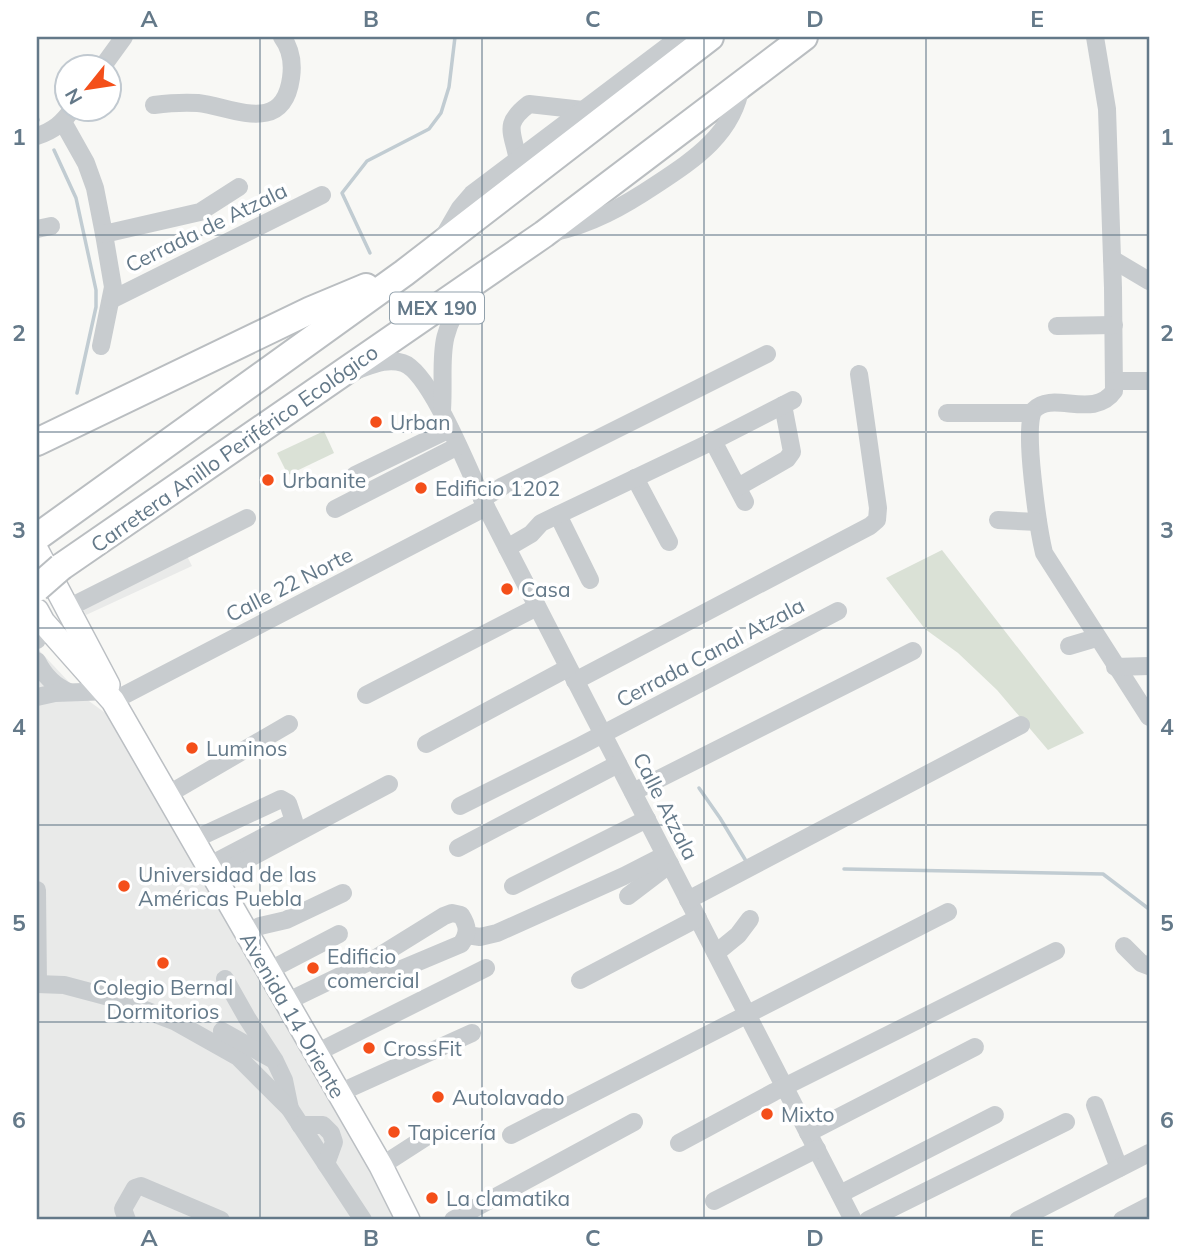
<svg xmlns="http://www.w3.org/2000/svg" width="1186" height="1257" viewBox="0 0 1186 1257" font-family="Mulish,sans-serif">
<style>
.built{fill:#e9eae9}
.green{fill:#dae1d6}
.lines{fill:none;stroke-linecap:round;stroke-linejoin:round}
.stream{stroke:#c1ccd2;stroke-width:3.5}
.major-casing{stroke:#bbbfc3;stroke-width:26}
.highway-casing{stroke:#babec1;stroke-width:30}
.minor{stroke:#c8cccf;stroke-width:18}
.major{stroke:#fff;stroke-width:23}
.highway{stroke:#fff;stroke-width:26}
.highway-bridge-casing{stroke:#babec1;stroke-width:30;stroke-linecap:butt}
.highway-bridge{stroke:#fff;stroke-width:26}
.grid{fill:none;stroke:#647989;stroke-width:2;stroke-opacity:0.55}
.poi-dot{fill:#f44f1a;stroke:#fff;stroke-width:2.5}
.labels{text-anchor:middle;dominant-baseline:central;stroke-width:7;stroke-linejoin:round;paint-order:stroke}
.shield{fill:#fff;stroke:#92a1ac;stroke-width:2}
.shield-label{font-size:19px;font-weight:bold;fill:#647989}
.street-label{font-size:21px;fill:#647989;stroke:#fff}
.poi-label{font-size:21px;fill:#647989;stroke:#fff;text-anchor:start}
.neatline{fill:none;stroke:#647989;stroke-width:2.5}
.grid-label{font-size:23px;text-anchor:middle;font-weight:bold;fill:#647989}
</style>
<rect width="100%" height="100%" fill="#f8f8f5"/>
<g class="built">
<path d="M 185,552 L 192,566 L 86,615 L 80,604 Z"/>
<path d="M 37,648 L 82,696 L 115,720 L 401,1220 L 37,1220 Z"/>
</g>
<g class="green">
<path d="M 324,431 L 334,453 L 288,475 L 277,453 Z"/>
<path d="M 942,550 L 1084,733 L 1048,750 L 997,690 L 958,653 L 925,629 L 886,578 Z"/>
</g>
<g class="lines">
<g class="stream">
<path d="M 37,117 L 38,120"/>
<path d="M 54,150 L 76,198 L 96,290 L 96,307 L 77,393"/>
<path d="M 370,253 L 342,193 L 367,161 L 429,129 L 441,113 L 449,87 L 455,37"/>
<path d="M 699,788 L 720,818 L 746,861"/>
<path d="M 844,869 L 1103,874 L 1149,909"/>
</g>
<defs>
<g id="major">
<path d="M 37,551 L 108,685"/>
<path d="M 37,611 L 43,622 L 113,701 L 381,1166 L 408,1220"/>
</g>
<g id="highway">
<path d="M 37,442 L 311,310 L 366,287"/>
<path d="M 37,537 L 404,273 L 710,37"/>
<path d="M 61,567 L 544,234 L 804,37"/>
</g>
</defs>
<use href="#major" class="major-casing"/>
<use href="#highway" class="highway-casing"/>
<g class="minor">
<path d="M 1095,37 L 1107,109 L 1113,288 L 1114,391 C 1094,420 1052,390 1034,410 C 1022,423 1039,532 1044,553 L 1149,717"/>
<path d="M 103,66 L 124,37"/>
<path d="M 154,105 C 169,103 183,102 198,103 C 233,107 283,136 291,78 C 293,64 291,49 282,37"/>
<path d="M 63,122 L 86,163 L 95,188 L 104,234 L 113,287 L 101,346"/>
<path d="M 37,136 C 53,131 63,123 73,108"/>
<path d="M 518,160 C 512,130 503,124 529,104 L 583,110"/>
<path d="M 37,229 L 51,226"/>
<path d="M 551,233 C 591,225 624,206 657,184 C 695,159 734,133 741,85"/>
<path d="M 104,234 L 200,212 L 239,187"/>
<path d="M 442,239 L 460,208 L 472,194 L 680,37"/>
<path d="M 1112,259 L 1149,281"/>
<path d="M 111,300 L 322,195"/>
<path d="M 1057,326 L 1114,325"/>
<path d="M 360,369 C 374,364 388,358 403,363 C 431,372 472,478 486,507 L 853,1220"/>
<path d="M 1115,381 L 1149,381"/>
<path d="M 442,411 C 445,358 434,339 468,292"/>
<path d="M 947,413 L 1031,413"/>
<path d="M 713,441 L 745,502"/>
<path d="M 355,475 L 450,429"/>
<path d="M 635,478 L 669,542"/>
<path d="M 738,487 L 787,459 L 792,452 L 783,405"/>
<path d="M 482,499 L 503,486 L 767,354"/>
<path d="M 335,509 L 458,446"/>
<path d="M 558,515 L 590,580"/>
<path d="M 998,520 L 1038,522"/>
<path d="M 507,548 L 531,534 L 541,523 L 713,441 L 793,400"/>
<path d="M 68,608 L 247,518"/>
<path d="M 37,640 L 43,622"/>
<path d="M 1069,646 L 1096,638"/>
<path d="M 37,661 C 44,675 54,686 69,692"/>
<path d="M 1115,667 L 1149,666"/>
<path d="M 575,681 L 870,526 L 877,520 L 878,508 L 859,374"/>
<path d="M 366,695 L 537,607"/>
<path d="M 37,697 L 55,693 L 111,691"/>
<path d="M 113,701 L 486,507"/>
<path d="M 426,744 L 568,668"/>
<path d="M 633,792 L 913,651"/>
<path d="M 167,795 L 289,724"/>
<path d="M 460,806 L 580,746 L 838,611"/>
<path d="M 193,840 L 281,799 L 288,803 L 294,821 L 208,866"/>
<path d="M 458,848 L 618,764"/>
<path d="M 214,877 L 389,784"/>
<path d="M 513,886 L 647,819"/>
<path d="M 37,890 L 38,984"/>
<path d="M 628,896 L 670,864"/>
<path d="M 688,900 L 1021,725"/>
<path d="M 247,935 L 260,926 L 286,920 L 343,893"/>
<path d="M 467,935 L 480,937 L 497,933 L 624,876 L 665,855"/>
<path d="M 1124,946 L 1141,963 L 1149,966"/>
<path d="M 716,953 L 738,935 L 750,919"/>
<path d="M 268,971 L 339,934"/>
<path d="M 225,979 L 247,1018 L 275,1061 L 284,1080 L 290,1109"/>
<path d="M 580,980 L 698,918"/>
<path d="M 37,984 L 64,985 L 113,998 L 174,1021 L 238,1057 L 290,1109 L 363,1220"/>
<path d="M 286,1002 L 373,960 L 444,916 L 452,913 L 461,915 C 468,926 469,933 461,944 L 392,973 L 381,971 L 373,960"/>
<path d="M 222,1031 L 272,1059"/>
<path d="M 316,1053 L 486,968"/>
<path d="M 339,1093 L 472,1033"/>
<path d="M 1095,1105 L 1119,1168"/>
<path d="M 300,1125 L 323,1125 L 331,1133 L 334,1142 L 326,1164"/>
<path d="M 808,1133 L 975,1047"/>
<path d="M 511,1135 L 948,912"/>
<path d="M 679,1143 L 774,1092 L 1056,951"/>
<path d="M 381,1166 L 426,1137"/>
<path d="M 840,1194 L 995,1115"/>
<path d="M 714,1201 L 817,1149"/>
<path d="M 127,1220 L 123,1209 L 135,1188 L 141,1186 L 221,1220"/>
<path d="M 453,1220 L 634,1122"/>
<path d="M 868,1220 L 1066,1122"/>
<path d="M 1018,1220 L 1149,1153"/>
<path d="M 1122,1220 L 1149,1206"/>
</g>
<use href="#major" class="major"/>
<use href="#highway" class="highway"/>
<defs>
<path id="highway-bridge" d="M 37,588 L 61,567"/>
</defs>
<use href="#highway-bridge" class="highway-bridge-casing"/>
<use href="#highway-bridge" class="highway-bridge"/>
</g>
<path class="grid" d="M 260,37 L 260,1220M 482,37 L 482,1220M 704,37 L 704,1220M 926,37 L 926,1220M 37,235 L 1149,235M 37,432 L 1149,432M 37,628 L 1149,628M 37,825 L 1149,825M 37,1022 L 1149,1022"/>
<g class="poi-dot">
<circle cx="376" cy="422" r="7"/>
<circle cx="268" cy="480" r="7"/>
<circle cx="421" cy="488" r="7"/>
<circle cx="507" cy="589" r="7"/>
<circle cx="192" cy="748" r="7"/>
<circle cx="124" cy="886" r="7"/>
<circle cx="163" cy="963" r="7"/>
<circle cx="313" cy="968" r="7"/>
<circle cx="369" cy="1048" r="7"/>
<circle cx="438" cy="1097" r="7"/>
<circle cx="767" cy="1114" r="7"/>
<circle cx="394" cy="1132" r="7"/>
<circle cx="432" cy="1198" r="7"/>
</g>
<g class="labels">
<rect class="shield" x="390" y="292.5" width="94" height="31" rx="5"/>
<g class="shield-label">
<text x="437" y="308">MEX 190</text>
</g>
<g class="street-label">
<text transform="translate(206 227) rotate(-26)">Cerrada de Atzala</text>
<text transform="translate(234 448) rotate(-35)">Carretera Anillo Periférico Ecológico</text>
<text transform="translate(289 584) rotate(-27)">Calle 22 Norte</text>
<text transform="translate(710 652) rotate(-28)">Cerrada Canal Atzala</text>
<text transform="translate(666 806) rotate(63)">Calle Atzala</text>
<text transform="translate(293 1015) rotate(60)">Avenida 14 Oriente</text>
</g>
<g class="poi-label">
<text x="390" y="422">Urban</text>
<text x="282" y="480">Urbanite</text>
<text x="435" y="488">Edificio 1202</text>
<text x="521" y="589">Casa</text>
<text x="206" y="748">Luminos</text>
<text x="138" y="874">Universidad de las<tspan x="138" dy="24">Américas Puebla</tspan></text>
<text x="327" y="956">Edificio<tspan x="327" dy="24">comercial</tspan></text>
<text x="163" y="987" text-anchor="middle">Colegio Bernal<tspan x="163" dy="24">Dormitorios</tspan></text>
<text x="383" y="1048">CrossFit</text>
<text x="452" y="1097">Autolavado</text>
<text x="781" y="1114">Mixto</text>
<text x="408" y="1132">Tapicería</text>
<text x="446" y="1198">La clamatika</text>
</g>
</g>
<rect width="1186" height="1257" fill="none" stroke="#ffffff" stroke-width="77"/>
<g transform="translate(88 88) rotate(240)"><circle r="33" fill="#ffffff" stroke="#c1c9d0" stroke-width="2"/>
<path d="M0-5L12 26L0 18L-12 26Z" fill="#f44f1a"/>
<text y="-10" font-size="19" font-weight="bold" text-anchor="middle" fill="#647989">N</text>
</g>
<rect x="38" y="38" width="1110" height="1180" class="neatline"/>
<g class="grid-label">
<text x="149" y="27">A</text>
<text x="371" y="27">B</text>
<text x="593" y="27">C</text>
<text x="815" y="27">D</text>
<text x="1037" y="27">E</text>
<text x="19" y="145">1</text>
<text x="1167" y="145">1</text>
<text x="19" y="341">2</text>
<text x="1167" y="341">2</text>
<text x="19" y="538">3</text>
<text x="1167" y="538">3</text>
<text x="19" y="735">4</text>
<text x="1167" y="735">4</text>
<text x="19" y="931">5</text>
<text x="1167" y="931">5</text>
<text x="19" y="1128">6</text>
<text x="1167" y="1128">6</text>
<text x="149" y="1246">A</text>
<text x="371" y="1246">B</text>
<text x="593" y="1246">C</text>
<text x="815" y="1246">D</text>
<text x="1037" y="1246">E</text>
</g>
</svg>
